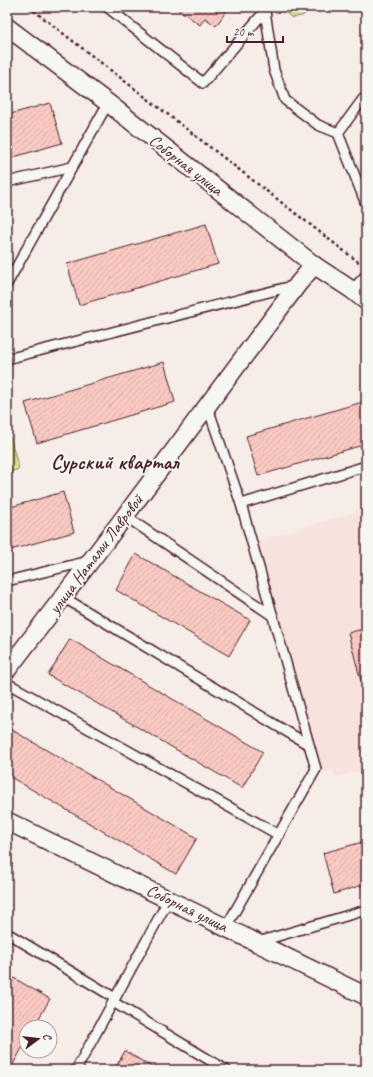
<svg xmlns="http://www.w3.org/2000/svg" width="373" height="1077" viewBox="0 0 373 1077" font-family="Caveat,sans-serif">
<style>
.built{fill:#f8e2dd}
.grass{fill:url(#grass-tufts);stroke:#8d8060}
.building{fill:url(#building-hatch);stroke:#4a1f2b}
.lines{fill:none;stroke-linecap:round;stroke-linejoin:round}
.service-casing{stroke:#4a1f2b;stroke-width:12}
.minor-casing{stroke:#4a1f2b;stroke-width:20}
.path{stroke:#4a1f2b;stroke-width:2.5;stroke-dasharray:3 3;stroke-linecap:butt}
.service{stroke:#f6f6f2;stroke-width:9}
.minor{stroke:#f6f6f2;stroke-width:17}
.labels{text-anchor:middle;dominant-baseline:central;stroke-width:4;stroke-linejoin:round;paint-order:stroke}
.street-label{font-size:17px;fill:#4a1f2b;stroke:#f6f6f2}
.district-label{font-size:21px;font-weight:bold;fill:#4a1f2b;stroke:#f6f6f2}
</style>
<defs>
<pattern id="grass-tufts" width="24" height="20" patternUnits="userSpaceOnUse"><rect width="24" height="20" fill="#d0e094"/><path d="M3 7l-1-3M5 7V3M7 7l1-3M15 17l-1-3M17 17v-4M19 17l1-3" fill="none" stroke="#b4c080"/></pattern>
<pattern id="building-hatch" width="6" height="6" patternUnits="userSpaceOnUse"><rect width="6" height="6" fill="#facac2"/><path d="M-1 1l2-2M0 6l6-6M5 7l2-2" fill="none" stroke="#d8ada7"/></pattern>
</defs>
<rect width="100%" height="100%" fill="#f7ede8"/>
<filter id="ink" filterUnits="userSpaceOnUse"><feTurbulence type="fractalNoise" baseFrequency=".025" numOctaves="2"/><feDisplacementMap in="SourceGraphic" scale="8" xChannelSelector="R" yChannelSelector="G"/><feConvolveMatrix kernelMatrix="1 2 1 2 8 2 1 2 1" color-interpolation-filters="sRGB"/></filter>
<g filter="url(#ink)">
<path class="built" d="M 366,509 L 366,769 L 335,778 L 333,770 L 321,774 L 257,541 Z"/>
<g class="grass">
<path d="M 284,7 L 325,7 L 321,8 L 313,8 L 302,16 L 292,18 L 286,13 Z"/>
<path d="M 7,426 L 19,469 L 7,473 Z"/>
</g>
<g class="building">
<path d="M 175,7 L 229,7 L 216,26 L 205,18 L 200,25 Z"/>
<path d="M 50,103 L 62,143 L 7,159 L 7,115 Z"/>
<path d="M 206,224 L 218,264 L 79,305 L 67,264 Z"/>
<path d="M 164,362 L 175,402 L 37,443 L 25,403 Z"/>
<path d="M 366,401 L 366,444 L 258,476 L 246,436 Z"/>
<path d="M 63,492 L 74,532 L 7,551 L 7,508 Z"/>
<path d="M 136,554 L 250,620 L 229,656 L 116,590 Z"/>
<path d="M 366,628 L 366,681 L 361,681 L 348,633 Z"/>
<path d="M 70,639 L 263,752 L 242,788 L 48,675 Z"/>
<path d="M 7,727 L 197,838 L 176,874 L 7,775 Z"/>
<path d="M 366,841 L 366,884 L 334,894 L 323,853 Z"/>
<path d="M 7,974 L 50,999 L 34,1027 L 26,1027 L 26,1041 L 10,1070 L 7,1070 Z"/>
<path d="M 125,1051 L 157,1070 L 114,1070 Z"/>
</g>
<g class="lines">
<defs>
<g id="service">
<path d="M 107,7 L 203,83 L 265,11 L 266,8"/>
<path d="M 265,11 L 274,70 L 285,100 L 318,125 L 338,133 L 366,204"/>
<path d="M 338,133 L 363,99 L 366,99"/>
<path d="M 7,182 L 72,167"/>
<path d="M 7,284 L 108,103"/>
<path d="M 352,290 L 366,275"/>
<path d="M 7,359 L 296,285"/>
<path d="M 207,405 L 241,504 L 316,769 L 226,927"/>
<path d="M 241,504 L 366,466"/>
<path d="M 125,516 L 273,616"/>
<path d="M 7,581 L 89,561"/>
<path d="M 63,597 L 309,745"/>
<path d="M 7,683 L 279,835"/>
<path d="M 7,933 L 115,998"/>
<path d="M 258,942 L 366,910"/>
<path d="M 113,1002 L 226,1070"/>
<path d="M 76,1070 L 169,899"/>
</g>
<g id="minor">
<path d="M 7,27 L 108,103 L 314,265 L 352,290 L 366,301"/>
<path d="M 7,670 L 125,516 L 298,284 L 314,265"/>
<path d="M 7,821 L 366,996"/>
</g>
</defs>
<use href="#service" class="service-casing"/>
<use href="#minor" class="minor-casing"/>
<g class="path">
<path d="M 29,7 L 361,264"/>
<path d="M 361,318 L 366,322"/>
</g>
<use href="#service" class="service"/>
<use href="#minor" class="minor"/>
</g>
</g>
<g class="labels">
<g class="street-label">
<text transform="translate(186 165) rotate(38)">Соборная улица</text>
<text transform="translate(96 554) rotate(-53)">улица Натальи Лавровой</text>
<text transform="translate(187 908) rotate(26)">Соборная улица</text>
</g>
<g class="district-label">
<text x="115" y="462">Сурский квартал</text>
</g>
</g>
<rect width="373" height="1077" fill="none" stroke="#f6f6f2" stroke-width="24"/>
<rect x="12" y="12" width="349" height="1053" fill="none" stroke="#4a1f2b" stroke-width="1.5" filter="url(#ink)"/>
<g transform="translate(38 1039) rotate(75)"><circle r="19" fill="#f6f6f2" stroke="#b1a0a2"/>
<path d="M0-3L7 15L0 10L-7 15Z" fill="#4a1f2b"/>
<text y="-6" font-size="11" font-weight="bold" text-anchor="middle" fill="#4a1f2b">С</text>
</g>
<path d="M227 36v6h56v-6" fill="none" stroke="#4a1f2b" stroke-width="2"/>
<text x="233" y="36" font-size="12" fill="#4a1f2b" stroke="#f6f6f2" stroke-width="3" paint-order="stroke">20 m</text>
</svg>
